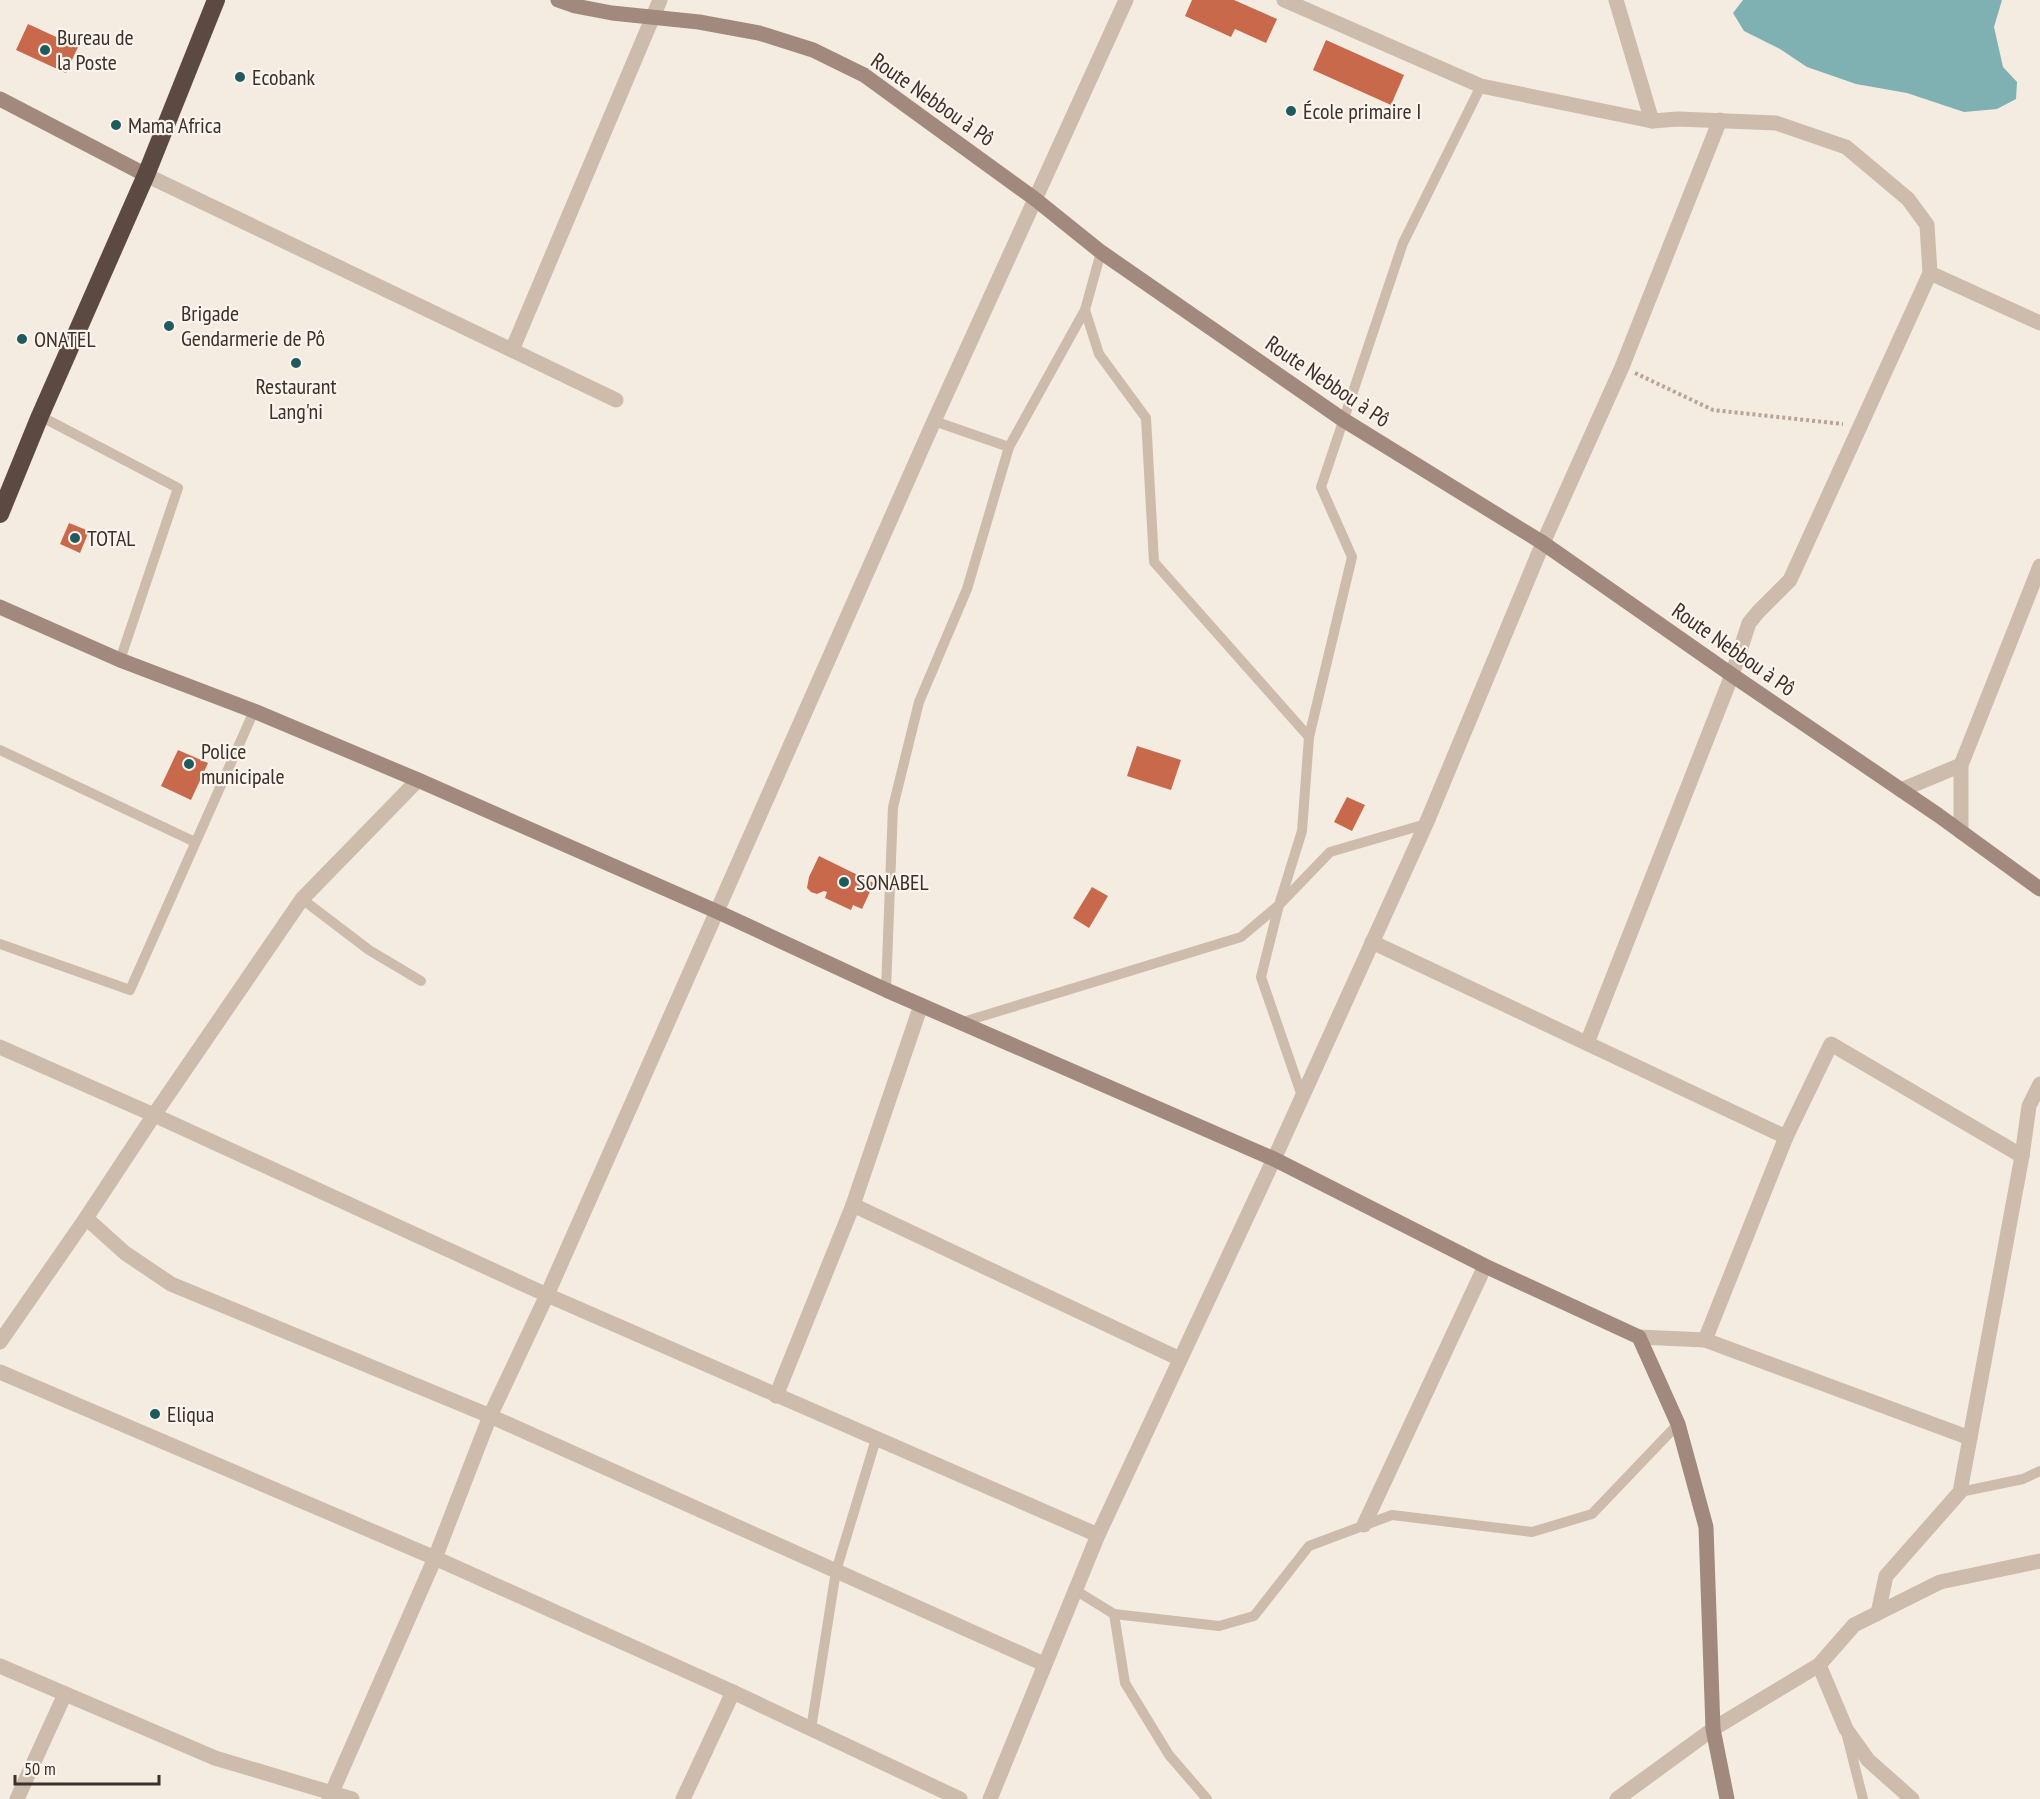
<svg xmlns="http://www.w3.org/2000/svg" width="2040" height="1799" viewBox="0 0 2040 1799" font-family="'PT Sans Narrow',sans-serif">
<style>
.water{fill:#7fb0b2}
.building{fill:#c8694b}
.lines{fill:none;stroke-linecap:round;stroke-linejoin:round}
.path{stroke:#b9a596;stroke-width:4;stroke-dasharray:3 3;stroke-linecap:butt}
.lane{stroke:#cdbbac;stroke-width:10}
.street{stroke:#cdbbac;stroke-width:15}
.secondary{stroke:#a18a7d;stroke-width:15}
.highway{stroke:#5c4a42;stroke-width:18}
.poi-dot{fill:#1f5a5e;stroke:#fbf5ee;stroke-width:2}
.labels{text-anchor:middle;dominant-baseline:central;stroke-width:4.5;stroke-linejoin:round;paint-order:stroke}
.poi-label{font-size:22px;fill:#3b302b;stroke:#fbf5ee;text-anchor:start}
.street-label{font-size:22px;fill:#3b302b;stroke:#fbf5ee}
</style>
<rect width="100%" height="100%" fill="#f4ebe1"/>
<path class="water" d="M 1743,0 L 2002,0 L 1994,27 L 2003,67 L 2017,82 L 2016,99 L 1997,109 L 1964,112 L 1907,93 L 1856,84 L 1807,67 L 1780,49 L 1744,31 L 1733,13 Z"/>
<g class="building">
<path d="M 1192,0 L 1234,0 L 1277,19 L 1266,43 L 1235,29 L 1231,37 L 1185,16 Z"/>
<path d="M 28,24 L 78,47 L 66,73 L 16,50 Z"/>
<path d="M 1326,40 L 1404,75 L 1391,105 L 1313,70 Z"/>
<path d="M 69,523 L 89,531 L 80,553 L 60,544 Z"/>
<path d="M 1137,746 L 1181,760 L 1171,790 L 1127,776 Z"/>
<path d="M 178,750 L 208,763 L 191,800 L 161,786 Z"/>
<path d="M 1347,797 L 1365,805 L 1352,831 L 1334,822 Z"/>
<path d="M 819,856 L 874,883 L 862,909 L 853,905 L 851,910 L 825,898 L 827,892 L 824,891 L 817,894 L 811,892 L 807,888 L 809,877 Z"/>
<path d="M 1092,887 L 1108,896 L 1089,928 L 1073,918 Z"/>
</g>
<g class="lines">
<path class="path" d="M 1635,373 L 1713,410 L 1843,424"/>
<g class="lane">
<path d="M 1085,310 L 1099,354 L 1146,418 L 1154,562 L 1309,737 L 1302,831 L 1279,905 L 1261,977 L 1302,1096"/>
<path d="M 40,416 L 178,488 L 120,660"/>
<path d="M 934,421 L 1009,447 L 1085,310 L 1101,252"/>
<path d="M 1309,737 L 1352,557 L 1321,487 L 1403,243 L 1481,86"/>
<path d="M 0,750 L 195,842"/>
<path d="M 302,899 L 369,950 L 421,981"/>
<path d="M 0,944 L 130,990 L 254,711"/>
<path d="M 886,990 L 893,807 L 919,702 L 967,589 L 1009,447"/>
<path d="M 963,1022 L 1241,937 L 1279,905 L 1330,852 L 1426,824"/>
<path d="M 1960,1492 L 2023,1479 L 2040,1471"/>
<path d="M 1075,1590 L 1114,1614 L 1219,1626 L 1254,1616 L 1309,1546 L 1392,1515 L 1532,1532 L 1592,1514 L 1678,1424"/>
<path d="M 1114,1614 L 1125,1683 L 1169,1755 L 1207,1799"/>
<path d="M 811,1729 L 836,1571 L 876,1439"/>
<path d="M 1847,1736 L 1863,1799"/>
</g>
<g class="street">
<path d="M 1284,0 L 1481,86 L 1652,121 L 1678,119 L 1776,123 L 1846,147 L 1908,199 L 1927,225 L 1930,273 L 2040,323"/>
<path d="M 1616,0 L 1652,121"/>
<path d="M 146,175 L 616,400"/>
<path d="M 512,350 L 660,0"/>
<path d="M 1901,790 L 1961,765"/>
<path d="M 1961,832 L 1961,765 L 2040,566"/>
<path d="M 1372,942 L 1786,1137"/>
<path d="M 1587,1043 L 1732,675 L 1749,623 L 1759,611 L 1790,580 L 1930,273"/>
<path d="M 0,1047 L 154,1115 L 547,1295 L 1098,1535"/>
<path d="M 853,1205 L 1180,1359"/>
<path d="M 86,1218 L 125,1253 L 171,1284 L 490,1416 L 1044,1664"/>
<path d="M 1639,1337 L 1705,1340 L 1970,1438"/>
<path d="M 1705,1340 L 1786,1137 L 1831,1044 L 2022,1156"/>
<path d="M 0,1342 L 86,1218 L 154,1115 L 302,899 L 418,780"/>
<path d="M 0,1372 L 435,1558 L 733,1692 L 960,1799"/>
<path d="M 776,1396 L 853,1205 L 921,1005"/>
<path d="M 1364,1525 L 1485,1266"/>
<path d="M 1878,1613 L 1886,1576 L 1960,1492 L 2022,1156 L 2029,1106 L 2040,1084"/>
<path d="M 1819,1665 L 1846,1729 L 1868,1760 L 1912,1799"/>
<path d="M 0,1666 L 215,1758 L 352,1799"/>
<path d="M 17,1799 L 65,1694"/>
<path d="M 329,1799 L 435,1558 L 490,1416 L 547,1295 L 934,421 L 1126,0"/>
<path d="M 683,1799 L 733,1692"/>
<path d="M 990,1799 L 1098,1535 L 1274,1159 L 1426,824 L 1543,543 L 1622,367 L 1720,120"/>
<path d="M 1617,1799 L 1713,1729 L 1819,1665 L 1854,1625 L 1940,1582 L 2040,1561"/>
</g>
<g class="secondary">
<path d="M 558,0 L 575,6 L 612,13 L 699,22 L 759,33 L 813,50 L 864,75 L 1035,199 L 1101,252 L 1342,419 L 1543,543 L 1732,675 L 1938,815 L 2040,889"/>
<path d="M 0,99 L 146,175"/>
<path d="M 0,607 L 120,660 L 254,711 L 418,780 L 718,912 L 886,990 L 1274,1159 L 1485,1266 L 1639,1337 L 1678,1424 L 1706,1527 L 1713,1729 L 1727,1799"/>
</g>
<path class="highway" d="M 0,514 L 40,416 L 146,175 L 216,0"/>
</g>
<g class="poi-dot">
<circle cx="45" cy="50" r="6"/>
<circle cx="240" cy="77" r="6"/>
<circle cx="1291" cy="111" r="6"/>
<circle cx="116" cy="125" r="6"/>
<circle cx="169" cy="326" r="6"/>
<circle cx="22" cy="339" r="6"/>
<circle cx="296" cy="363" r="6"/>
<circle cx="75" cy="538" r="6"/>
<circle cx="189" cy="764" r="6"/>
<circle cx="844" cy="882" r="6"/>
<circle cx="155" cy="1414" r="6"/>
</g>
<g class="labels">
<g class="poi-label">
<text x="57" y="37">Bureau de<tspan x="57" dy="25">la Poste</tspan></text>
<text x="252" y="77">Ecobank</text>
<text x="1303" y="111">École primaire I</text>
<text x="128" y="125">Mama Africa</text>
<text x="181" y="313">Brigade<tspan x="181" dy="25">Gendarmerie de Pô</tspan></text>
<text x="34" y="339">ONATEL</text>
<text x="296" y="386" text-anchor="middle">Restaurant<tspan x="296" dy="25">Lang'ni</tspan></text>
<text x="87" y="538">TOTAL</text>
<text x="201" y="751">Police<tspan x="201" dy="25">municipale</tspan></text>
<text x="856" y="882">SONABEL</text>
<text x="167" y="1414">Eliqua</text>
</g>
<g class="street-label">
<text transform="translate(933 99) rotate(35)">Route Nebbou à Pô</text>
<text transform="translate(1328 381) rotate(34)">Route Nebbou à Pô</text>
<text transform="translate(1734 649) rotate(35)">Route Nebbou à Pô</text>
</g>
</g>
<path d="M15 1775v9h144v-9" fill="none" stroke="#3b302b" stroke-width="3"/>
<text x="24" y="1775" font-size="18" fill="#3b302b" stroke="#fbf5ee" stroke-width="4.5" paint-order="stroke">50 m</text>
</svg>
